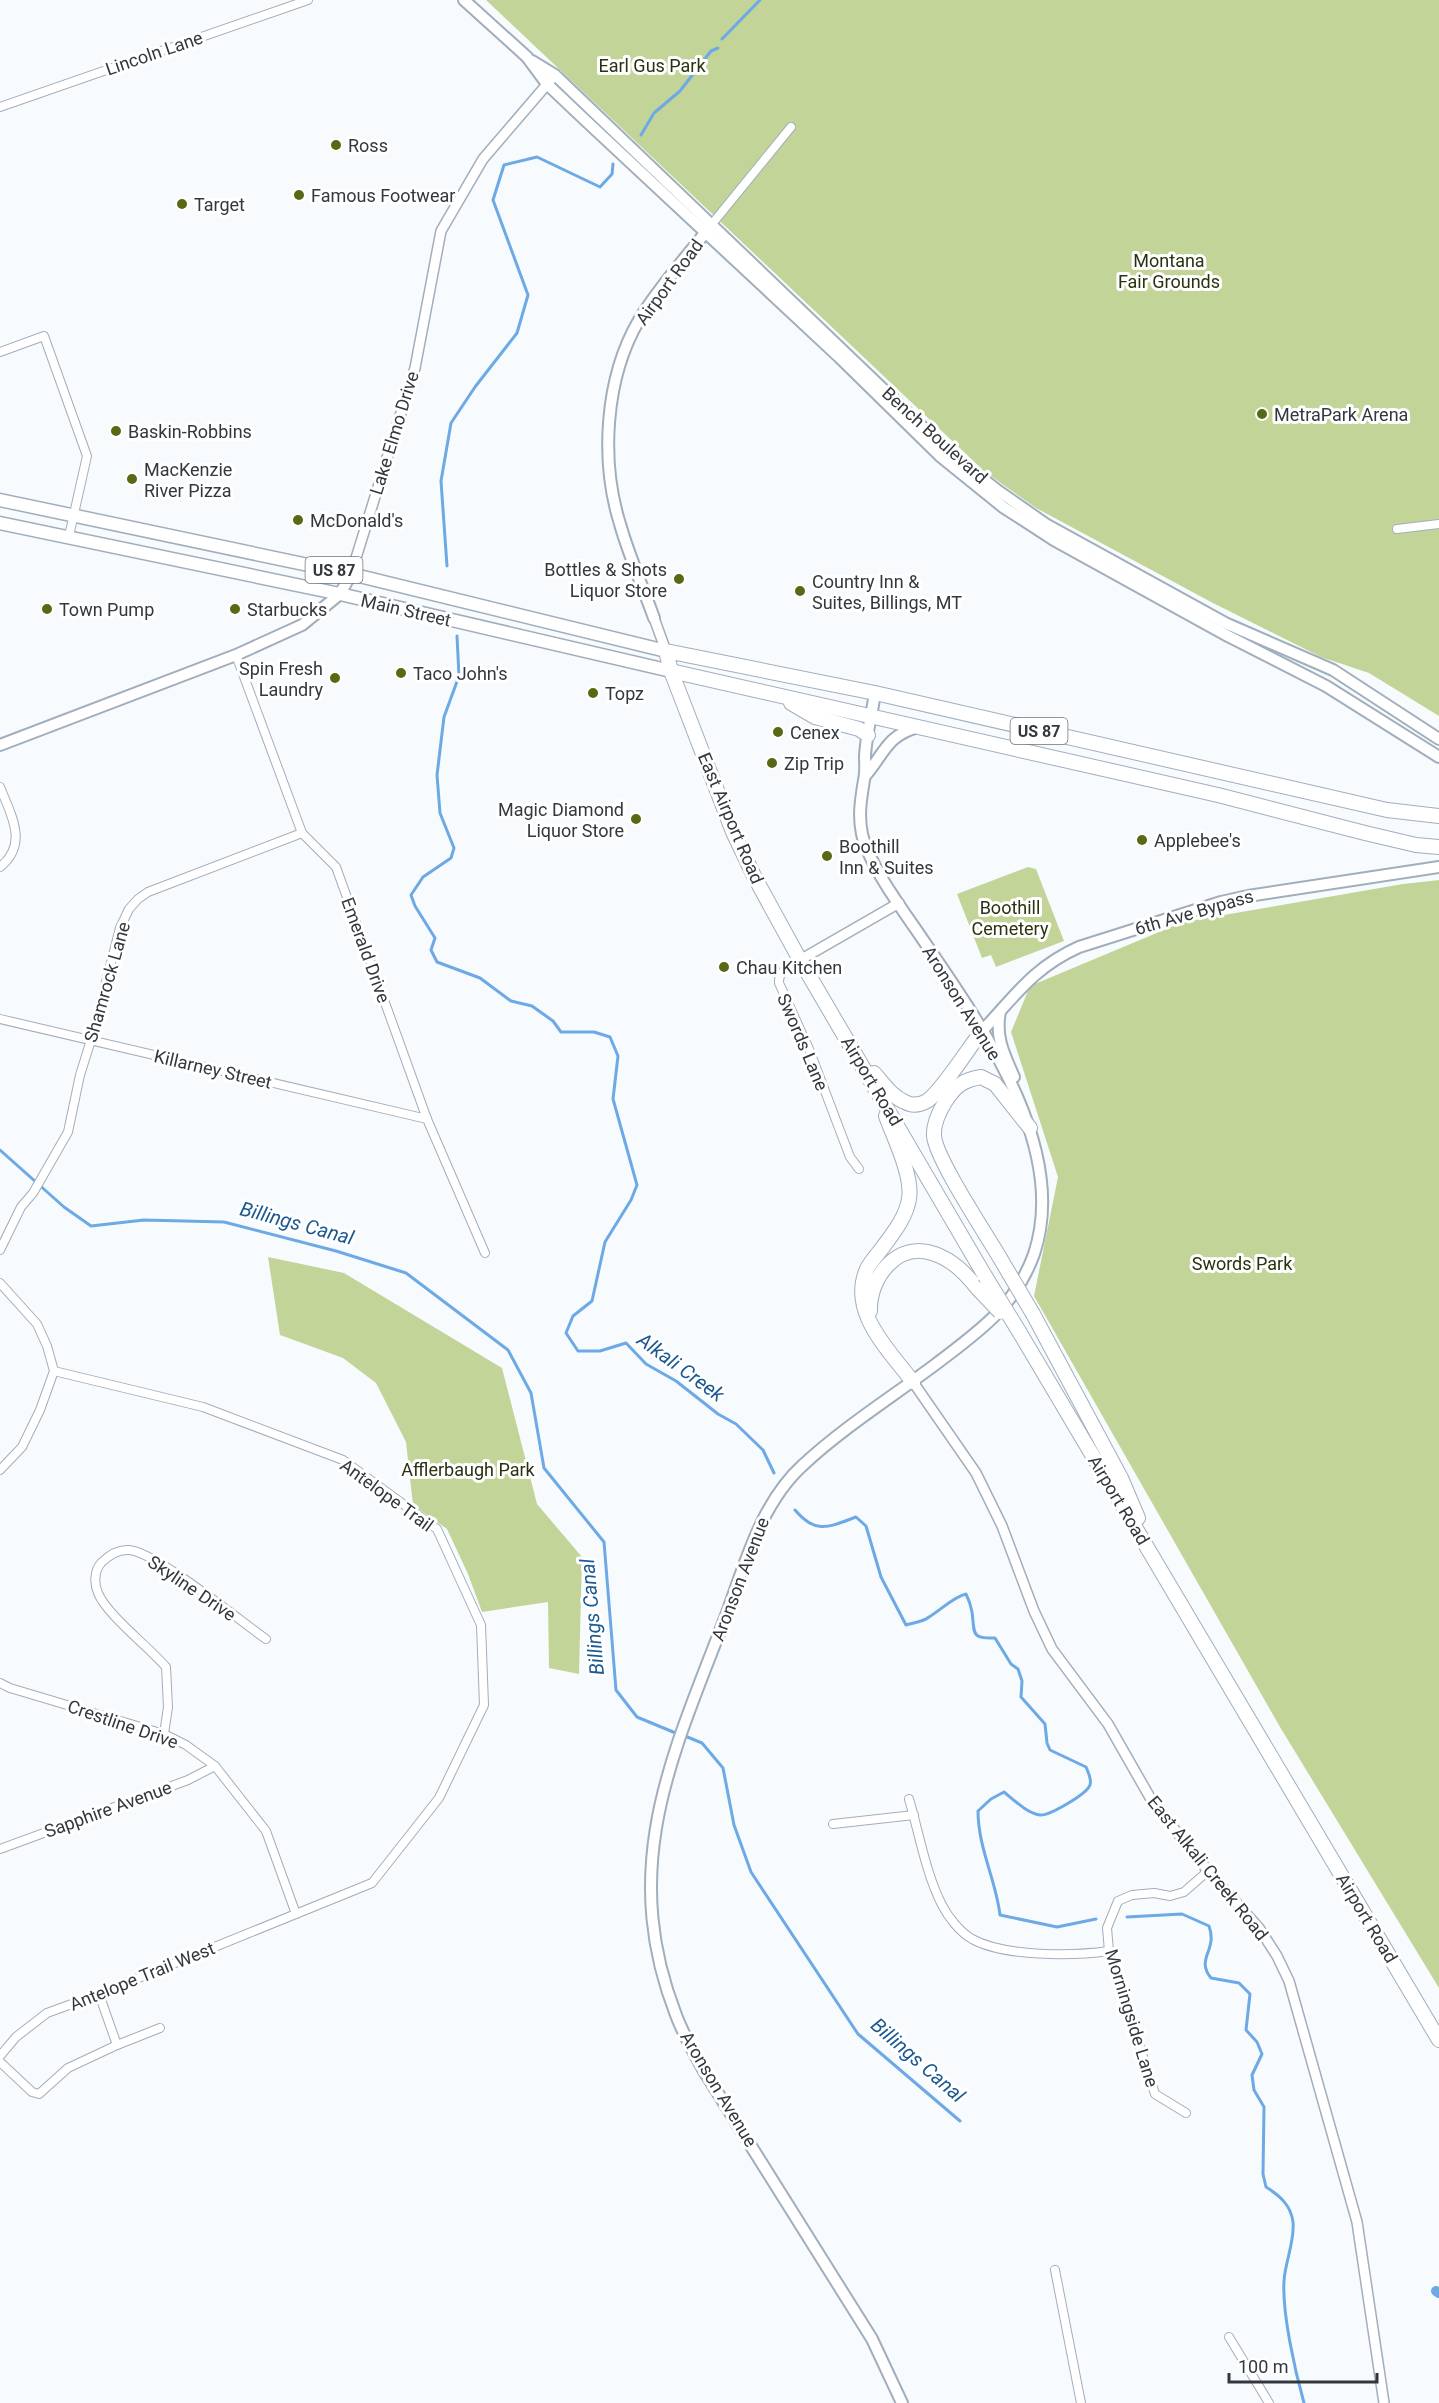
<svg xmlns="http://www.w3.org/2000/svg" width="1439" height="2403" viewBox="0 0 1439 2403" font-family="Roboto,sans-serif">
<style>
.green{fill:#c3d499}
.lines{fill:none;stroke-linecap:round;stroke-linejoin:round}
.stream{stroke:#6da9e5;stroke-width:3}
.canal{stroke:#6da9e5;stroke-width:10}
.minor-casing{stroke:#a1aebc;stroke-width:10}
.tertiary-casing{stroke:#a1aebc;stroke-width:12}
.secondary-casing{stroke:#a1aebc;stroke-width:14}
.primary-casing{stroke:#a1aebc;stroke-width:15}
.trunk-casing{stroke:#a1aebc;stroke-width:16}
.minor{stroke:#fff;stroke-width:8}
.tertiary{stroke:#fff;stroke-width:9}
.secondary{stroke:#fff;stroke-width:10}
.primary{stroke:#fff;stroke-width:12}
.trunk{stroke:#fff;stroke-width:14}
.trunk-bridge-casing{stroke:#a1aebc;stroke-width:16;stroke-linecap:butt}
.trunk-bridge{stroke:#fff;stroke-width:14}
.poi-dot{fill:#586914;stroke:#fff;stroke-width:2}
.labels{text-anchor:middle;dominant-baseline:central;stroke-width:6;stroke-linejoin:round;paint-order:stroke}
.shield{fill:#fff;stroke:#707477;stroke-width:1.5}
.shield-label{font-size:16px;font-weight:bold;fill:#32383d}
.street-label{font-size:18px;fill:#32383d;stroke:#fff}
.park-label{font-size:18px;fill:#2a320f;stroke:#fff}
.poi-label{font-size:18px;fill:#32383d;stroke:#fff;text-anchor:start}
.water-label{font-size:20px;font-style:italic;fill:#1a5991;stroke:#fff}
</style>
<rect width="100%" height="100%" fill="#f8fbfe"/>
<g class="green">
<path d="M 486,0 L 1439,0 L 1439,716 L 1369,673 L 1321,657 L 1211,602 L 1036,508 L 984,471 Z"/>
<path d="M 1028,867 L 1036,869 L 1064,941 L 996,967 L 991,955 L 982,958 L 957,894 Z"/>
<path d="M 1439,880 L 1439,1988 L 1280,1727 L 1034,1296 L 1058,1177 L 1011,1032 L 1030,986 L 1183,922 L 1403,884 Z"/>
<path d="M 268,1257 L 344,1273 L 502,1368 L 537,1504 L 582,1557 L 579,1674 L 549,1668 L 548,1602 L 482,1612 L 468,1574 L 447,1529 L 413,1505 L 406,1442 L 376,1383 L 343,1358 L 280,1335 Z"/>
</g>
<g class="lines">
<g class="stream">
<path d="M 722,39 L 760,0"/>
<path d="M 641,135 L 654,113 L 680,91 L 711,51 L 718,48"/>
<path d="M 447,566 L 441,481 L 451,423 L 475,387 L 517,333 L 528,295 L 493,200 L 504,165 L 537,157 L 600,187 L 612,174 L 613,164"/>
<path d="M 457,636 L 459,676 L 444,717 L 437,775 L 440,813 L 454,848 L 451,858 L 423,877 L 411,895 L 415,906 L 435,938 L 431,950 L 437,962 L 480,978 L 511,1001 L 532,1006 L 553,1021 L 561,1032 L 594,1032 L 610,1037 L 618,1056 L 613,1099 L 637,1185 L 631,1200 L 605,1242 L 592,1301 L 573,1316 L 566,1333 L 578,1351 L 600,1351 L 626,1343 L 646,1364 L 676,1381 L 718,1414 L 736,1424 L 763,1450 L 774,1473"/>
<path d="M 0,1150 L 64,1207 L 91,1226 L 144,1220 L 224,1222 L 336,1251 L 406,1273 L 508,1350 L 531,1393 L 544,1468 L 604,1542 L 616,1690 L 637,1717 L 678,1734"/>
<path d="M 795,1510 C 816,1535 829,1527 856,1517 L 866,1526 L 881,1577 L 906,1625 C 913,1623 923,1622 929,1617 C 941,1610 953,1597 966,1594 C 969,1600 971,1606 972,1612 C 975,1633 970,1639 995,1638 L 1011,1664 L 1018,1669 L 1022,1681 L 1021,1697 L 1045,1724 L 1047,1743 L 1050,1750 L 1086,1767 C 1088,1772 1092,1779 1090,1785 C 1087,1794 1049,1816 1040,1815 C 1027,1813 1014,1800 1004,1792 L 991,1799 L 978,1811 C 978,1848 996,1880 1000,1915 L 1057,1927 L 1096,1919"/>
<path d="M 685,1736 L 702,1743 L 723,1768 L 734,1825 L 751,1872 L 858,2034 L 960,2121"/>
<path d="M 1127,1917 L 1182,1914 L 1209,1926 C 1218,1951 1195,1958 1211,1978 L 1239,1983 L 1250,1994 L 1246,2030 L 1257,2042 L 1262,2054 L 1252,2075 L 1254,2090 L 1264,2107 L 1263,2174 L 1266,2187 C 1279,2195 1291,2205 1293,2222 C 1295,2241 1285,2262 1284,2281 C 1282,2313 1295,2371 1304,2403"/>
</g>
<path class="canal" d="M 1436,2291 L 1439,2293"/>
<defs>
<g id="minor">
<path d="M 0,107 L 308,0"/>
<path d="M 712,224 L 791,127"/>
<path d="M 0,352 L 44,336 L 87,456 L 69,536"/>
<path d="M 1397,529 L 1439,524"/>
<path d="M 236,655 L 302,833 L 336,867 L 427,1119 L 485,1253"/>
<path d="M 0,787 C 11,815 29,844 0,867"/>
<path d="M 800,960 C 791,966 778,970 779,983 L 809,1049 L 850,1157 L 859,1169"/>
<path d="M 0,1019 L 427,1119"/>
<path d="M 0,1250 L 21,1207 L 33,1193 L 68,1132 L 80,1075 L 91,1040 L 120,928 L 129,909 L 138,899 L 148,892 L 302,833"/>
<path d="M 0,1283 L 37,1324 L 47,1346 L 54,1371 L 40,1410 L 22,1447 L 0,1470"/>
<path d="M 0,1683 L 10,1688 L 164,1734 L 186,1745 L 215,1766 L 266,1831 L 296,1914"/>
<path d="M 164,1734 L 168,1707 L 166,1667 C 149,1647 107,1615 98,1593 C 94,1584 94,1571 101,1563 C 108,1556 118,1549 129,1550 C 156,1552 239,1620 266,1639"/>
<path d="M 909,1799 C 919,1833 926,1874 942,1905 C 948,1917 960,1932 972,1939 C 1005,1957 1073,1956 1109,1951"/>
<path d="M 833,1824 L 914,1815"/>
<path d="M 0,1849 L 188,1780 L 215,1766"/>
<path d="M 99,1994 L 117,2045"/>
<path d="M 0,2056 L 16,2037 L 47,2013 L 99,1994 L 372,1883 L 439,1798 L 484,1705 L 481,1625 L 437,1529 L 343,1460 L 203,1407 L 54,1371"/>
<path d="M 0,2062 L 32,2092 L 39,2094 L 68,2068 L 117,2045 L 160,2028"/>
<path d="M 1186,2113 L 1155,2094 L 1109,1951 L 1107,1928 L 1118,1901 L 1132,1895 L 1154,1893 L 1170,1896 L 1184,1892 L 1208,1871"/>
<path d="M 1055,2270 L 1081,2403"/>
<path d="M 1229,2337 L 1269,2403"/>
</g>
<g id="tertiary">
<path d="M 351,574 L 415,368 L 441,231 L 483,159 L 555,75"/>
<path d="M 654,618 L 666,651"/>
<path d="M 800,960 L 899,903"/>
<path d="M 913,1382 L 976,1473 L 1002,1526 L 1034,1611 L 1052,1649 L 1108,1724 L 1152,1801 L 1208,1871 L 1259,1928 L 1277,1956 L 1289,1981 L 1357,2222 L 1384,2403"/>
</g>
<g id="secondary">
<path d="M 464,0 L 527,57 L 547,84 L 585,120 L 839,357 L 940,456 L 1003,507 L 1054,540 L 1228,636 L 1326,686 L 1439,757"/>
<path d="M 532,61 L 555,75 L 951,454 L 997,490 L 1047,525 L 1225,623 L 1333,670 L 1439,739"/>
<path d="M 654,618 C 643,587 629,556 620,524 C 600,460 605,378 639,320 C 658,288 685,259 708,229"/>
<path d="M 875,693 C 872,714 866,735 865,756 C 865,764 866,772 864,780 C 861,799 858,815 862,834 C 869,864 899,905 917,931 C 975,1017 1071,1144 1034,1254 C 1015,1307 978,1332 936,1364 C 892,1397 844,1427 803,1465 C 760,1504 745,1565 725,1618 C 672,1756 618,1866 676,2015 C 683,2034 694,2053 704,2071 L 872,2339 L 902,2403"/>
<path d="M 0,745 L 236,655 L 302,625 L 340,594 L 351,574"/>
<path d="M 865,776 C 885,753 886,736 918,727"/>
<path d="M 1000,1012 C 995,1037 1004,1054 1014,1077"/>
<path d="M 982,1031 C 1015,996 1034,967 1079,947 L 1221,902 L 1248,896 L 1439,867"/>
</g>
<g id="primary">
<path d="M 0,500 L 351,574 L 666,651"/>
<path d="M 0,523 L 340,594 L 671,671"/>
</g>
<g id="trunk">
<path d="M 671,671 L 1218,795 L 1365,833 L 1416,845 L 1439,847"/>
<path d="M 791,703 L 815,717 L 859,729 L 868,735"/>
<path d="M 874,1073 C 883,1083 892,1097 905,1102 C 912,1106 920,1105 927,1101 C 941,1092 970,1046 982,1031"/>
<path d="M 886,1116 C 894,1138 913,1176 909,1199 C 906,1217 894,1232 883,1247 C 878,1254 871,1261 867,1269 C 848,1312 889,1350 913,1382"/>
<path d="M 1000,1258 C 986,1234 936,1159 934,1136 C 933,1124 939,1112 945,1102 C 955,1086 963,1080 981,1077 L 995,1084 L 1030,1128"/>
<path d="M 985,1276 L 800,960 L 754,876 L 733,832 L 671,671 L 666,651 L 875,693 L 1387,810 L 1439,816"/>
<path d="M 870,1311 C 869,1277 898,1240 935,1254 C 954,1261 966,1274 978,1289"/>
<path d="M 1033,1314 L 1121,1478 L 1138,1518"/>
<path d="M 1020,1333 L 1439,2040"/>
</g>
</defs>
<use href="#minor" class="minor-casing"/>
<use href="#tertiary" class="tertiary-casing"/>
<use href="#secondary" class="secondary-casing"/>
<use href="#primary" class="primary-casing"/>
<use href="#trunk" class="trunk-casing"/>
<use href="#minor" class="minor"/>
<use href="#tertiary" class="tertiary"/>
<use href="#secondary" class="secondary"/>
<use href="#primary" class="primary"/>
<use href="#trunk" class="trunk"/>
<defs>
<g id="trunk-bridge">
<path d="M 1000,1258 L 1033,1314"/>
<path d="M 985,1276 L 1020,1333"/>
<path d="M 978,1289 L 1000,1312"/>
</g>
</defs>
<use href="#trunk-bridge" class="trunk-bridge-casing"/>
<use href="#trunk-bridge" class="trunk-bridge"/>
</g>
<g class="poi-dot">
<circle cx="336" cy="145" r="6"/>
<circle cx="299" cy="195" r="6"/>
<circle cx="182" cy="204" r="6"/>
<circle cx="1262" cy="414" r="6"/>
<circle cx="116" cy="431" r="6"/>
<circle cx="132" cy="479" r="6"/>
<circle cx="298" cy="520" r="6"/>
<circle cx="679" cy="579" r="6"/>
<circle cx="800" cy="591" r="6"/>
<circle cx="47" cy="609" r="6"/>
<circle cx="235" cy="609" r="6"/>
<circle cx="401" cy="673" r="6"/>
<circle cx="335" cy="678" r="6"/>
<circle cx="593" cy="693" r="6"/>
<circle cx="778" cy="732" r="6"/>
<circle cx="772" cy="763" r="6"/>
<circle cx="636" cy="819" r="6"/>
<circle cx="1142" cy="840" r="6"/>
<circle cx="827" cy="856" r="6"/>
<circle cx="724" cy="967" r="6"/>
</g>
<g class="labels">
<g class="shield">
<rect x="305.5" y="557" width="57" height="26" rx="4.5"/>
<rect x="1010.5" y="718" width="57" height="26" rx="4.5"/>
</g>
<g class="shield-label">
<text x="334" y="570">US 87</text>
<text x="1039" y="731">US 87</text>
</g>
<g class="street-label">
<text transform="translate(154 53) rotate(-19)">Lincoln Lane</text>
<text transform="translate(669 282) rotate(-54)">Airport Road</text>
<text transform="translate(394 433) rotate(-73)">Lake Elmo Drive</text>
<text transform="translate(935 435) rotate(42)">Bench Boulevard</text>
<text transform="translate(406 610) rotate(13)">Main Street</text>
<text transform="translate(731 818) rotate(67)">East Airport Road</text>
<text transform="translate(1194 912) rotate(-16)">6th Ave Bypass</text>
<text transform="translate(366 950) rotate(70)">Emerald Drive</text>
<text transform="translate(107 982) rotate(-74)">Shamrock Lane</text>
<text transform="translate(962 1003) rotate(58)">Aronson Avenue</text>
<text transform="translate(803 1042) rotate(67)">Swords Lane</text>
<text transform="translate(213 1069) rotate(13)">Killarney Street</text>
<text transform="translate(872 1081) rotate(59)">Airport Road</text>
<text transform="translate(387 1495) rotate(36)">Antelope Trail</text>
<text transform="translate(1119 1500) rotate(59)">Airport Road</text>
<text transform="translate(740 1579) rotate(-69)">Aronson Avenue</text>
<text transform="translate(192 1588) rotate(34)">Skyline Drive</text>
<text transform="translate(123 1724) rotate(19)">Crestline Drive</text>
<text transform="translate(108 1809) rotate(-20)">Sapphire Avenue</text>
<text transform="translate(1208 1868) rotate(51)">East Alkali Creek Road</text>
<text transform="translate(1367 1918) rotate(59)">Airport Road</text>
<text transform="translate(142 1976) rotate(-22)">Antelope Trail West</text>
<text transform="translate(1132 2018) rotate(73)">Morningside Lane</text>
<text transform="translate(719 2089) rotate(59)">Aronson Avenue</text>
</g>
<g class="park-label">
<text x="652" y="65">Earl Gus Park</text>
<text x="1169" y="260">Montana<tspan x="1169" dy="21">Fair Grounds</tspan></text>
<text x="1010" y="907">Boothill<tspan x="1010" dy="21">Cemetery</tspan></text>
<text x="1242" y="1263">Swords Park</text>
<text x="468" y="1469">Afflerbaugh Park</text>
</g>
<g class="poi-label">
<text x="348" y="145">Ross</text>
<text x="311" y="195">Famous Footwear</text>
<text x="194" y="204">Target</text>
<text x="1274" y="414">MetraPark Arena</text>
<text x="128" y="431">Baskin-Robbins</text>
<text x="144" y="469">MacKenzie<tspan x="144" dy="21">River Pizza</tspan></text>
<text x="310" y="520">McDonald's</text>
<text x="667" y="569" text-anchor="end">Bottles &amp; Shots<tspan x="667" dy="21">Liquor Store</tspan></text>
<text x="812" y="581">Country Inn &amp;<tspan x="812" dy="21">Suites, Billings, MT</tspan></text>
<text x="59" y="609">Town Pump</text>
<text x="247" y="609">Starbucks</text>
<text x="323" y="668" text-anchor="end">Spin Fresh<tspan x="323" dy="21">Laundry</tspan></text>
<text x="413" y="673">Taco John's</text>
<text x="605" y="693">Topz</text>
<text x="790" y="732">Cenex</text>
<text x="784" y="763">Zip Trip</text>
<text x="624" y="809" text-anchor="end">Magic Diamond<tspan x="624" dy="21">Liquor Store</tspan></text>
<text x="1154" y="840">Applebee's</text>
<text x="839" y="846">Boothill<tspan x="839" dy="21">Inn &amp; Suites</tspan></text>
<text x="736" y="967">Chau Kitchen</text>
</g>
<g class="water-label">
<text transform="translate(297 1223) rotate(15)">Billings Canal</text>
<text transform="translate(681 1367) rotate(36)">Alkali Creek</text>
<text transform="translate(592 1617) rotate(-95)">Billings Canal</text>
<text transform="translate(918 2060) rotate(41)">Billings Canal</text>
</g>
</g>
<path d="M1229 2373v9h148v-9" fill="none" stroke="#32383d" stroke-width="3"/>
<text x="1238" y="2373" font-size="18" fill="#32383d" stroke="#ffffff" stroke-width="4.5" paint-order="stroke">100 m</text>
</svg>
